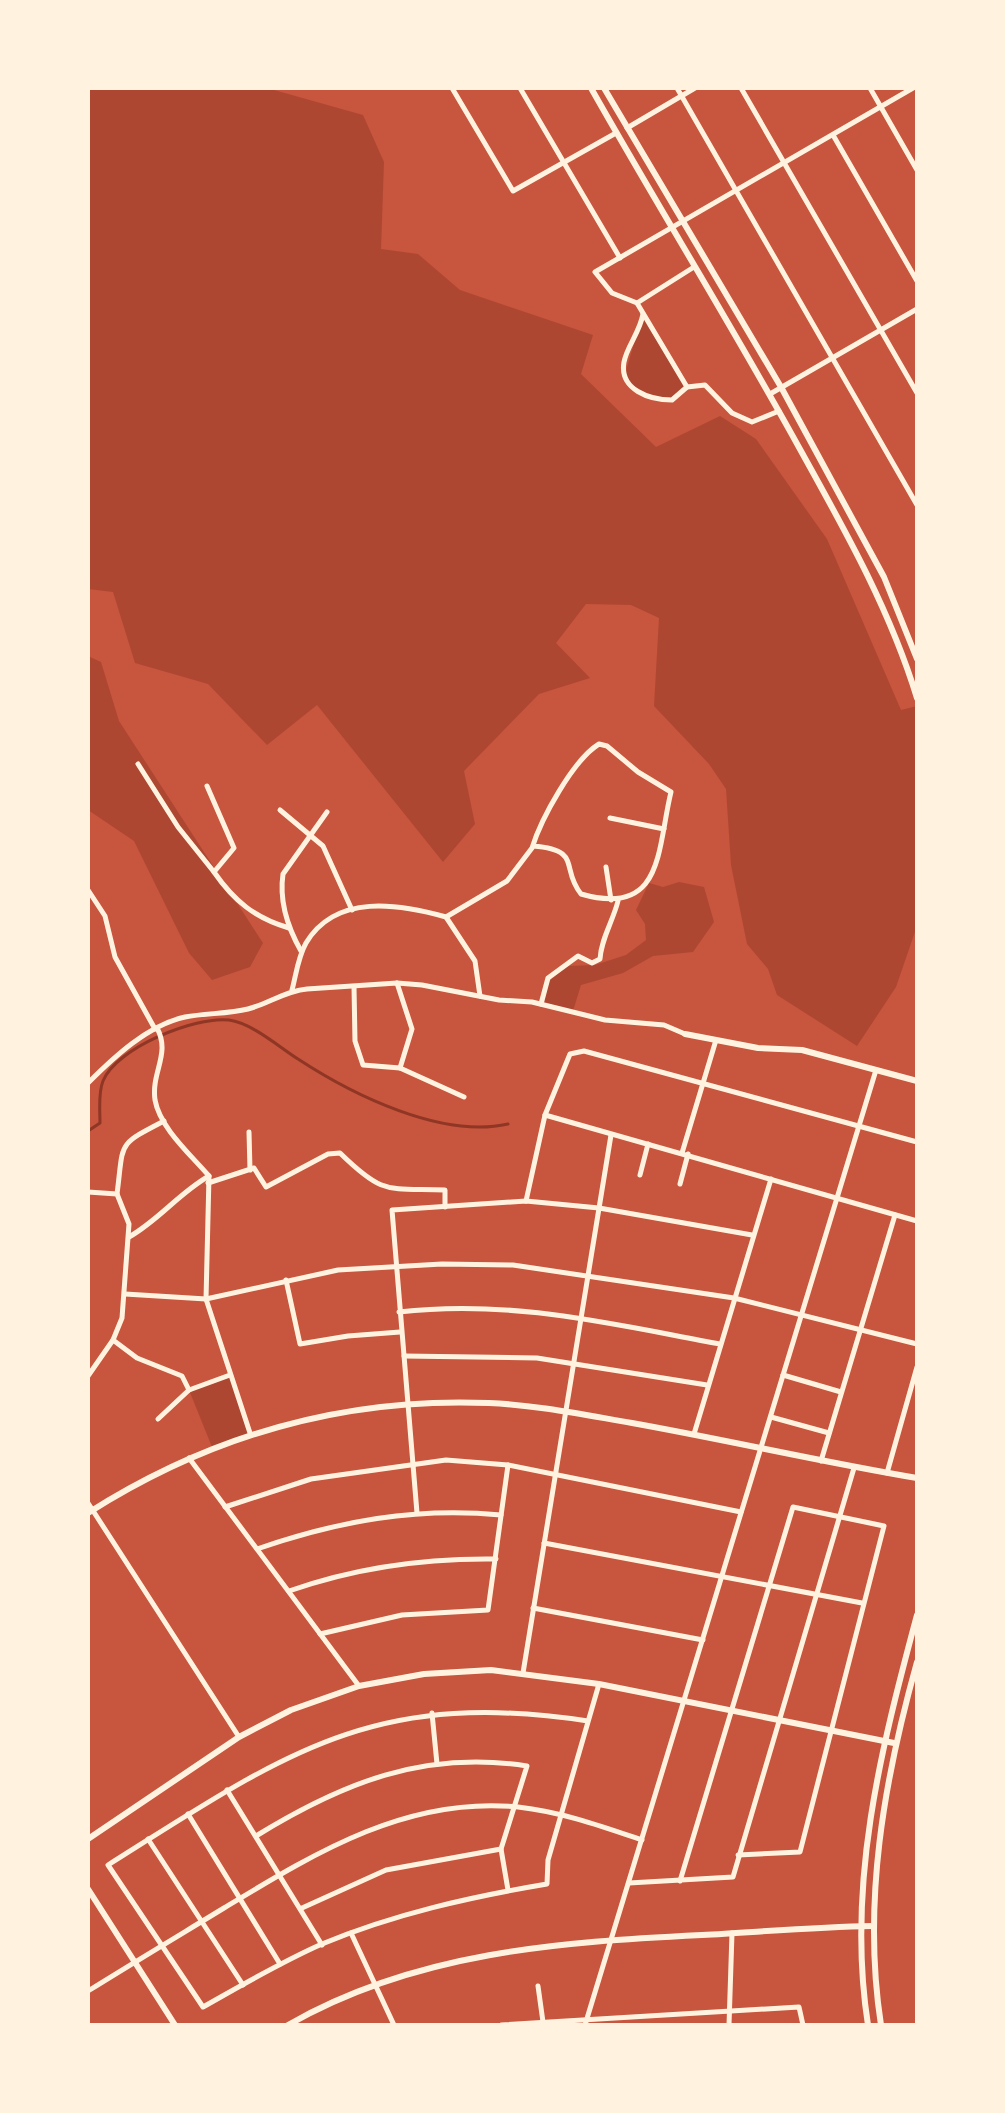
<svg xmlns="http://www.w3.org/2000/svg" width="1005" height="2113" viewBox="0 0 1005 2113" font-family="Figtree,sans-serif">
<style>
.green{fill:#ae4732}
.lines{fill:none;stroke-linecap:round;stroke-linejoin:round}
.stream{stroke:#8f3625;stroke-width:3}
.minor{stroke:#fff3e0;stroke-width:5}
.tertiary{stroke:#fff3e0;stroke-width:6}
</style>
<rect width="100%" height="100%" fill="#c8553d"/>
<g class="green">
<path d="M 88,88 L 267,88 L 363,115 L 384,162 L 381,249 L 418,254 L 460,290 L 593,335 L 581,374 L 656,447 L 720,416 L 756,439 L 827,539 L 901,710 L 917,706 L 917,926 L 896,987 L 857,1046 L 777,995 L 768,969 L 747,944 L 731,865 L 726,789 L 709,764 L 654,706 L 659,618 L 631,605 L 586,604 L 556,643 L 590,678 L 539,694 L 464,771 L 475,824 L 443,862 L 317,705 L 267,745 L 208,684 L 135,663 L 113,592 L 88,589 Z"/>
<path d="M 643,313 L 687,387 L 679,397 L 663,400 L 632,388 L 625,374 Z"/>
<path d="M 88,656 L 101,662 L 119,721 L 263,943 L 250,967 L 212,980 L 189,953 L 134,841 L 88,810 Z"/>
<path d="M 679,882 L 704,887 L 714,922 L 693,952 L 653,956 L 623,973 L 581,985 L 573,1011 L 544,1005 L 548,982 L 567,966 L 595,965 L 626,955 L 646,940 L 645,924 L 636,910 L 649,883 L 663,887 Z"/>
<path d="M 230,1375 L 250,1433 L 212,1447 L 189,1390 Z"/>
</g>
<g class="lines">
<path class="stream" d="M 88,1131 L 100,1123 C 100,1111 98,1093 103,1081 C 116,1048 195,1016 229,1020 C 252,1023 279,1047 298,1059 C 353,1095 442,1139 508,1124"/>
<g class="minor">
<path d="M 452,88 L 513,191 L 616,133"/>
<path d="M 520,88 L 620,258"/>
<path d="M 677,88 L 917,505"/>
<path d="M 741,88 L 917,393"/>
<path d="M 870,88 L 917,170"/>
<path d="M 627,128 L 695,88"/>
<path d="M 833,135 L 917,281"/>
<path d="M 637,303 L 694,267"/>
<path d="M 643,314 C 640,332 627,346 624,362 C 619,390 650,400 672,400 L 687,387 L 705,385 L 732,413 L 752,422 L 779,411"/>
<path d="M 687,387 L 637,303 L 612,293 L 595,272 L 913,88"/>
<path d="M 770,394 L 917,309"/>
<path d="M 138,764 L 178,827 L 214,872"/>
<path d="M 207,786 L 234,848 L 214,872 C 234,901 255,918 289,928"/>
<path d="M 280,810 L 323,846 L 352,910"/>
<path d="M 610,818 L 664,829"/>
<path d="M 606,867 L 611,900"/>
<path d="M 88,890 L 105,916 L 115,957 L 155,1029"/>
<path d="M 446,917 L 507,881 L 532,848 C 541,819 573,760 599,744 L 607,746 L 638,772 L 671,792 C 657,849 664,918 581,894 C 560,868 583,850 533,846"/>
<path d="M 301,951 C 288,928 279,901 283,874 L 327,812"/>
<path d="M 397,983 L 412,1029 L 400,1068"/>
<path d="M 354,987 L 355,1041 L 363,1065 L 400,1068 L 464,1097"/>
<path d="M 292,990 C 296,975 298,957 306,943 C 336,893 399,904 446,917 L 475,961 L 480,996"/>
<path d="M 541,1004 L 548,978 L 578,956 L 592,963 L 600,959 C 601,939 613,921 618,901"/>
<path d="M 157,1028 C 171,1054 151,1072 155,1100 C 160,1128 191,1155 209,1176 L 206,1299 L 250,1433"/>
<path d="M 88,1083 C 114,1057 148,1025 185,1017 C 206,1013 228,1014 248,1009 C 268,1004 285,991 307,989 L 397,983 L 422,985 L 499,1000 L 532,1002 L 605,1020 L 664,1025 L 685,1034"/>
<path d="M 545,1115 L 917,1221"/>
<path d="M 249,1132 L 250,1170"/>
<path d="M 682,1153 L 716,1040"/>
<path d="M 640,1175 L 648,1144"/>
<path d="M 208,1183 L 254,1168 L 266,1187 L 328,1154 L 340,1153 C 384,1196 387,1188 445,1190 L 445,1207"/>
<path d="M 680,1184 L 688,1154"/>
<path d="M 88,1192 L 117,1194 L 129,1224 L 122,1318 L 113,1340 L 88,1376"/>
<path d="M 117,1194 C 124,1141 116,1146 164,1121"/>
<path d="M 526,1201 L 545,1115 L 570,1054 L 584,1051 L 917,1142"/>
<path d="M 129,1237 C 159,1220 179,1193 209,1176"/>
<path d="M 286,1280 L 300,1344 L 348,1336 L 400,1332"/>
<path d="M 125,1294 L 206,1299 L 338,1270 L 442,1264 L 513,1265 L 734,1298 L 917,1344"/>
<path d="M 399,1312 C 511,1299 611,1324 720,1344"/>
<path d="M 113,1340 L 137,1358 L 182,1376 L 189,1390"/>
<path d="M 404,1356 L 537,1358 L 707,1385"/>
<path d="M 783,1375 L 841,1392"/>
<path d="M 771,1417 L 829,1433"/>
<path d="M 158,1419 L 189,1390 L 230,1375"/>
<path d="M 694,1434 L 771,1179"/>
<path d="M 189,1458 L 359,1686"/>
<path d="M 821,1461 L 895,1215"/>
<path d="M 887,1473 L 917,1367"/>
<path d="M 88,1503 L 239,1737"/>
<path d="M 225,1507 L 311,1479 L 446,1460 L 508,1465 L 741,1512"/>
<path d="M 417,1513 L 392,1210 L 526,1201 L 599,1208 L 752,1235"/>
<path d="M 544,1543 L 862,1603"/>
<path d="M 257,1549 C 338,1521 415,1507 501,1515"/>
<path d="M 289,1591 C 357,1567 424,1558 496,1559"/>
<path d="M 533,1608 L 703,1640"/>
<path d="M 320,1634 L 402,1615 L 488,1610 L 508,1465"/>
<path d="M 523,1673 L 611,1135"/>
<path d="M 432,1713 L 437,1764"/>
<path d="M 588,1721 C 371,1688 283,1755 108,1865 L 203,2007 C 242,1985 281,1962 322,1944 C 394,1914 470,1897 547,1884 L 548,1860 L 599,1684"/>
<path d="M 227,1790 L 322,1945"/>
<path d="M 188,1814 L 280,1964"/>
<path d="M 256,1836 C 342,1783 424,1750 527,1766 L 501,1849 L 508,1890"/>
<path d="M 148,1839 L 243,1985"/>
<path d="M 680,1881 L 793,1507 L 884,1526 L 800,1852 L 738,1855"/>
<path d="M 629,1883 L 733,1877 L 854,1468"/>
<path d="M 302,1908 L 386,1870 L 501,1849"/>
<path d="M 351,1933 L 394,2025"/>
<path d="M 538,1986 L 543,2022"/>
<path d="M 88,1991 C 133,1963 178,1936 224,1908 C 315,1853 407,1796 518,1807 C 562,1812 601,1826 642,1840"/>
<path d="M 501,2025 L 799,2007 L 803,2025"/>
<path d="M 585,2025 L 876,1070"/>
<path d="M 729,2025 L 732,1933"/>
</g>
<g class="tertiary">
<path d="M 591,88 C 660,210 734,329 801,451 C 846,532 890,610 917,698"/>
<path d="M 604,88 L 781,387 L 884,577 L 917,659"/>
<path d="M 685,1034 L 758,1048 L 802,1050 L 917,1081"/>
<path d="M 88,1513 C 209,1436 344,1397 489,1403 C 537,1405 585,1415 632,1423 C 727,1440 822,1462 917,1478"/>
<path d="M 88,1839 L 239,1737 L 291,1710 L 359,1686 L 424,1674 L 491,1670 L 599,1684 L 894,1743"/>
<path d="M 88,1889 L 175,2025"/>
<path d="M 288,2025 C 415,1952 559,1942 702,1935 C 758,1932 815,1927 872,1926"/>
<path d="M 868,2025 C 846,1885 881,1749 917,1615"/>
<path d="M 881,2025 C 862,1903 884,1780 917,1662"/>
</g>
</g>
<rect width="1005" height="2113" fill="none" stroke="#fff3e0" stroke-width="180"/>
</svg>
